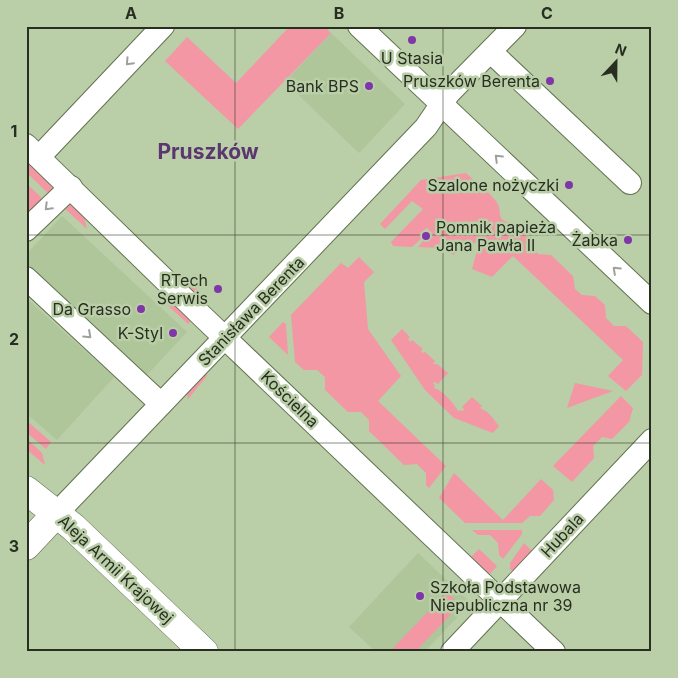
<svg xmlns="http://www.w3.org/2000/svg" width="678" height="678" viewBox="0 0 678 678" font-family="Inter,sans-serif">
<style>
.built{fill:#aec699}
.green{fill:#f397a4}
.lines{fill:none;stroke-linecap:round;stroke-linejoin:round}
.minor-casing{stroke:#617350;stroke-width:24}
.tertiary-casing{stroke:#617350;stroke-width:29}
.minor{stroke:#fff;stroke-width:22}
.tertiary{stroke:#fff;stroke-width:28}
.oneway{stroke:#9ea19b}
.grid{fill:none;stroke:#282f21;stroke-width:1;stroke-opacity:0.55}
.poi-dot{fill:#7e36a8;stroke:#bacea8;stroke-width:2}
.labels{text-anchor:middle;dominant-baseline:central;stroke-width:5;stroke-linejoin:round;paint-order:stroke}
.poi-label{font-size:16px;fill:#282f21;stroke:#bacea8;text-anchor:end}
.street-label{font-size:16px;fill:#282f21;stroke:#bacea8}
.district-label{font-size:21px;font-weight:bold;fill:#5a3771;stroke:#bacea8}
.neatline{fill:none;stroke:#282f21;stroke-width:2}
.grid-label{font-size:16px;text-anchor:middle;font-weight:bold;fill:#282f21}
</style>
<rect width="100%" height="100%" fill="#bacea8"/>
<g class="built">
<path d="M 331,33 L 405,104 L 359,153 L 285,82 Z"/>
<path d="M 62,216 L 187,332 L 145,377 L 26,262 L 26,255 Z"/>
<path d="M 26,298 L 114,377 L 57,440 L 26,413 Z"/>
<path d="M 418,553 L 471,603 L 424,652 L 376,652 L 349,627 Z"/>
</g>
<g class="green">
<path d="M 290,26 L 324,26 L 331,33 L 238,129 L 165,61 L 187,37 L 236,83 Z"/>
<path d="M 26,161 L 51,185 L 53,190 L 51,196 L 26,172 Z"/>
<path d="M 466,173 C 475,182 487,190 495,200 C 506,213 490,222 520,224 C 532,236 527,242 538,254 L 551,255 L 573,276 L 575,289 L 582,295 L 595,296 L 605,305 L 606,318 L 614,326 L 626,326 L 643,342 L 642,375 L 626,391 L 608,376 L 623,360 L 513,256 L 492,277 L 472,269 L 476,254 L 480,246 L 478,241 L 453,255 L 442,248 L 418,247 L 424,240 L 427,242 L 434,235 L 427,228 L 419,234 L 422,238 L 412,247 L 393,246 L 391,242 L 423,209 L 412,201 L 385,229 L 380,224 L 421,180 Z"/>
<path d="M 26,183 L 45,201 L 26,219 Z"/>
<path d="M 68,203 L 84,216 L 87,229 L 63,207 Z"/>
<path d="M 359,257 L 374,272 L 364,282 L 368,329 L 401,376 L 378,401 L 446,466 L 429,488 L 426,485 L 426,473 L 417,464 L 404,465 L 369,431 L 369,420 L 361,412 L 348,412 L 325,390 L 325,377 L 317,370 L 304,370 L 295,362 L 291,315 L 341,263 L 348,268 Z"/>
<path d="M 185,278 L 207,298 L 208,302 L 205,306 L 185,287 Z"/>
<path d="M 162,300 L 171,300 L 192,319 L 188,324 Z"/>
<path d="M 283,322 L 286,324 L 288,355 L 269,337 Z"/>
<path d="M 402,329 L 410,337 L 408,339 L 410,342 L 412,340 L 423,349 L 421,351 L 423,353 L 425,352 L 435,361 L 433,364 L 437,364 L 448,373 L 438,384 L 435,382 L 433,383 L 435,386 L 434,388 C 444,391 453,403 458,411 L 465,410 L 462,407 L 472,397 L 482,406 L 480,408 C 491,413 492,418 499,426 L 493,433 L 454,418 L 425,390 L 391,340 Z"/>
<path d="M 206,370 L 207,376 L 188,399 L 186,390 Z"/>
<path d="M 575,383 L 613,391 L 567,408 Z"/>
<path d="M 621,396 L 633,408 L 629,422 L 612,439 L 602,437 L 593,446 L 594,458 L 572,482 L 553,466 Z"/>
<path d="M 26,420 L 51,442 L 46,449 L 26,432 Z"/>
<path d="M 26,438 L 42,453 L 45,465 L 26,449 Z"/>
<path d="M 454,473 L 503,520 L 541,479 L 553,490 L 554,500 L 540,516 L 530,516 L 522,523 L 465,523 L 439,498 Z"/>
<path d="M 472,530 L 522,530 L 522,534 L 503,559 L 499,555 L 498,543 L 490,535 L 478,535 Z"/>
<path d="M 524,543 L 532,551 L 515,573 L 510,569 L 510,563 Z"/>
<path d="M 479,549 L 497,566 L 488,576 L 470,558 Z"/>
<path d="M 447,592 L 460,605 L 415,652 L 394,652 L 392,649 Z"/>
</g>
<g class="lines">
<defs>
<g id="minor">
<path d="M 359,26 L 652,303"/>
<path d="M 491,52 L 630,183"/>
<path d="M 26,145 L 203,317 L 554,652"/>
<path d="M 39,157 L 163,26"/>
<path d="M 26,230 L 71,187"/>
<path d="M 26,278 L 161,404"/>
<path d="M 56,514 L 426,127 L 449,93 L 515,26"/>
<path d="M 452,652 L 652,440"/>
</g>
<g id="tertiary">
<path d="M 26,490 L 73,527 L 204,652"/>
<path d="M 26,546 L 56,514"/>
</g>
</defs>
<use href="#minor" class="minor-casing"/>
<use href="#tertiary" class="tertiary-casing"/>
<use href="#minor" class="minor"/>
<use href="#tertiary" class="tertiary"/>
</g>
<defs><path id="oneway-chevron" d="M-2-3.5L2.5 0L-2 3.5" fill="none" stroke-width="1.6" stroke-linecap="round" stroke-linejoin="round" transform="scale(1.25)"/></defs>
<g class="oneway">
<use href="#oneway-chevron" transform="translate(129 62) rotate(133)"/>
<use href="#oneway-chevron" transform="translate(498 158) rotate(-136)"/>
<use href="#oneway-chevron" transform="translate(48 207) rotate(135)"/>
<use href="#oneway-chevron" transform="translate(616 270) rotate(-137)"/>
<use href="#oneway-chevron" transform="translate(88 335) rotate(43)"/>
</g>
<path class="grid" d="M 235,26 L 235,652M 443,26 L 443,652M 26,235 L 652,235M 26,443 L 652,443"/>
<g class="poi-dot">
<circle cx="412" cy="40" r="5"/>
<circle cx="550" cy="81" r="5"/>
<circle cx="369" cy="86" r="5"/>
<circle cx="569" cy="185" r="5"/>
<circle cx="426" cy="236" r="5"/>
<circle cx="628" cy="240" r="5"/>
<circle cx="218" cy="289" r="5"/>
<circle cx="141" cy="309" r="5"/>
<circle cx="173" cy="333" r="5"/>
<circle cx="420" cy="596" r="5"/>
</g>
<g class="labels">
<g class="poi-label">
<text x="412" y="58" text-anchor="middle">U Stasia</text>
<text x="540" y="81">Pruszków Berenta</text>
<text x="359" y="86">Bank BPS</text>
<text x="559" y="185">Szalone nożyczki</text>
<text x="436" y="227" text-anchor="start">Pomnik papieża<tspan x="436" dy="18">Jana Pawła II</tspan></text>
<text x="618" y="240">Żabka</text>
<text x="208" y="280">RTech<tspan x="208" dy="18">Serwis</tspan></text>
<text x="131" y="309">Da Grasso</text>
<text x="163" y="333">K-Styl</text>
<text x="430" y="587" text-anchor="start">Szkoła Podstawowa<tspan x="430" dy="18">Niepubliczna nr 39</tspan></text>
</g>
<g class="street-label">
<text transform="translate(251 311) rotate(-46)">Stanisława Berenta</text>
<text transform="translate(290 399) rotate(44)">Kościelna</text>
<text transform="translate(562 535) rotate(-47)">Hubala</text>
<text transform="translate(116 569) rotate(43)">Aleja Armii Krajowej</text>
</g>
<g class="district-label">
<text x="208" y="151">Pruszków</text>
</g>
</g>
<rect width="678" height="678" fill="none" stroke="#bacea8" stroke-width="55"/>
<g transform="translate(616 62) rotate(22)" stroke="#bacea8" stroke-width="4" paint-order="stroke">
<path d="M0-4L9 19L0 12L-9 19Z" fill="#282f21"/>
<text y="-8" font-size="14" font-weight="bold" text-anchor="middle" fill="#282f21">N</text>
</g>
<rect x="28" y="28" width="622" height="622" class="neatline"/>
<g class="grid-label">
<text x="131" y="19">A</text>
<text x="339" y="19">B</text>
<text x="547" y="19">C</text>
<text x="14" y="137">1</text>
<text x="14" y="345">2</text>
<text x="14" y="552">3</text>
</g>
</svg>
